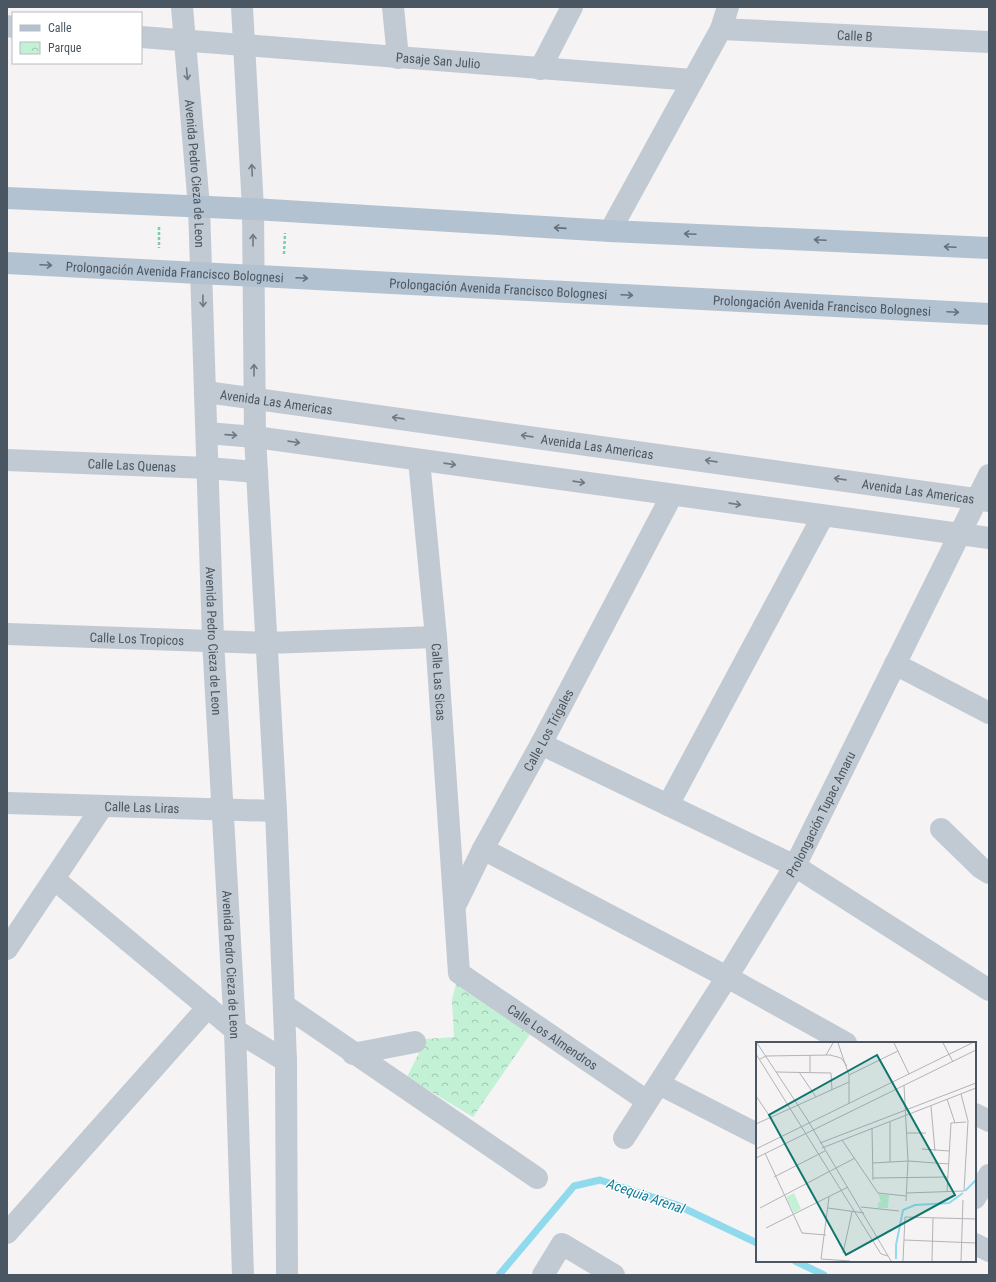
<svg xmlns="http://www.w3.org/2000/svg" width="996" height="1282" viewBox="0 0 996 1282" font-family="'Roboto Condensed',sans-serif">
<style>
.park{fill:url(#park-crowns)}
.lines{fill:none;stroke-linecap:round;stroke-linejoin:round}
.stream{stroke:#90daee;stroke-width:7}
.path{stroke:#7ad0a6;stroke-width:2.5;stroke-dasharray:3 2;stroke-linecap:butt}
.minor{stroke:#c1cad2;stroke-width:22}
.major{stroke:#b3c2d1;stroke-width:22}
.oneway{stroke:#6e7983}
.oneway2{stroke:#64717d}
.labels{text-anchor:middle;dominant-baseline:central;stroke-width:3;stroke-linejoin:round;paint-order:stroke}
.street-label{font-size:13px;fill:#4a5661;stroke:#fff}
.water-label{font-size:14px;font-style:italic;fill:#0c7c9b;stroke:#fff}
.inset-river{fill:none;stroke:#90daee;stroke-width:2}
.inset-road{fill:none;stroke:#b1b4b9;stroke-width:1}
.view{fill:#0f766e;fill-opacity:0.15;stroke:#0f766e;stroke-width:2}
.inset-edge{fill:none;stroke:#4a5661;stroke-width:2}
</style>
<defs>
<pattern id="park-crowns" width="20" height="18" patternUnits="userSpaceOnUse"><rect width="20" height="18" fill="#c3f1d5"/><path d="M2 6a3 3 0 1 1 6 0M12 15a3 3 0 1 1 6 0" fill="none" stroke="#a0c6b0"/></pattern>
</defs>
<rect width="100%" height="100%" fill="#f5f3f3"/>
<path class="park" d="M 457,980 L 533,1030 L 473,1117 L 407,1077 L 426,1039 L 454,1037 L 452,1000 Z"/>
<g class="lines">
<g class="stream">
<path d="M 795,1261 L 824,1275"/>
<path d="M 499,1275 L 574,1186 L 600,1180 L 677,1205 L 757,1243"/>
</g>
<g class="path">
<path d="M 159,227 L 159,248"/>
<path d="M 284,254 L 285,233"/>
</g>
<g class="minor">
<path id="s1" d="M 182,7 L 199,207 L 213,640 L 235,1030 L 243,1275"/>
<path d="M 242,7 L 253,209 L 255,437 L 276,811 L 286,1061 L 287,1275"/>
<path d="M 393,7 L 398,58"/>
<path d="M 7,26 L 13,27"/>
<path id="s2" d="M 721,29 L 989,42"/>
<path id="s3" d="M 141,37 L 693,80"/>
<path d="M 540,69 L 572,7"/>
<path d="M 610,231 L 721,29 L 728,7"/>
<path id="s4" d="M 206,392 L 989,501"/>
<path d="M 207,433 L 255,437 L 989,538"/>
<path id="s5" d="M 7,460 L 208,468 L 257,472"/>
<path id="s6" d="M 419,460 L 436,637 L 459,973 L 647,1101"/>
<path id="s7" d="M 7,634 L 267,643 L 436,637"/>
<path d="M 895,664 L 989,713"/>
<path d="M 541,744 L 795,866 L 989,990"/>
<path id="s8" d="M 7,803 L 276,811"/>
<path d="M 668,805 L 823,516"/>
<path d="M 941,829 L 981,868 L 989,873"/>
<path d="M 483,849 L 727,977 L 846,1043"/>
<path d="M 54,879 L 235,1030 L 286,1061"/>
<path id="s9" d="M 456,904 L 483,849 L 541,744 L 672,495"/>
<path d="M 7,949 L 102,807"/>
<path d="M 284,1005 L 537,1178"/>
<path d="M 353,1054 L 415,1042"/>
<path d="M 659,1084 L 757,1134"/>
<path d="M 975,1114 L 989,1121"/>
<path id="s10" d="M 624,1138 L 727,977 L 795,866 L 989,475"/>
<path d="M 975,1198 L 989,1175"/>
<path d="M 7,1233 L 208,1007"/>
<path d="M 975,1244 L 989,1251"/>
<path d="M 543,1275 L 562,1244 L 614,1275"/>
</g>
<g class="major">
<path d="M 7,198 L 253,209 L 610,231 L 989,248"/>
<path id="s11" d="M 7,263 L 989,314"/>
</g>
</g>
<defs><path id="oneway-shaft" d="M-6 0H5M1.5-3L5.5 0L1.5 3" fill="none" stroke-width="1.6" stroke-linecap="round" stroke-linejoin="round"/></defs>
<g class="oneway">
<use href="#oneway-shaft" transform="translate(187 74) rotate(85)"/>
<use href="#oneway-shaft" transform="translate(252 170) rotate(-93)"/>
<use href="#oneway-shaft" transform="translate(253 240) rotate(-90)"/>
<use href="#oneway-shaft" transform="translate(203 301) rotate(89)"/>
<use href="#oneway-shaft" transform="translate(254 370) rotate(-90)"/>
<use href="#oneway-shaft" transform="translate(398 418) rotate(-172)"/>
<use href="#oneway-shaft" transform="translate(231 435) rotate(4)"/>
<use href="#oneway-shaft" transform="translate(527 436) rotate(-172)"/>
<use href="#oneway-shaft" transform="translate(294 442) rotate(8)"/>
<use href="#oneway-shaft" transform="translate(711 461) rotate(-172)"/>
<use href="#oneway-shaft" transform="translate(450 464) rotate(8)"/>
<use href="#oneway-shaft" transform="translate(840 479) rotate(-172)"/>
<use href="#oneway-shaft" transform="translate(579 482) rotate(8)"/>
<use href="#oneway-shaft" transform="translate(735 504) rotate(8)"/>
</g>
<g class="oneway2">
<use href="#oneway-shaft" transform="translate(560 228) rotate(-176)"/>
<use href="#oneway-shaft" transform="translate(690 234) rotate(-177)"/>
<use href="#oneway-shaft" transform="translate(820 240) rotate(-177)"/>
<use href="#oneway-shaft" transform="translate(950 247) rotate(-177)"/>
<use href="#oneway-shaft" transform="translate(46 265) rotate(3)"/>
<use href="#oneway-shaft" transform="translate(302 278) rotate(3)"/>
<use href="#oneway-shaft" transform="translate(627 295) rotate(3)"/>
<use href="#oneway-shaft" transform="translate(953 312) rotate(3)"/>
</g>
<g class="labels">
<g class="street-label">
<text stroke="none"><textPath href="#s2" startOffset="134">Calle B</textPath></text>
<text stroke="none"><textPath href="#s3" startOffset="298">Pasaje San Julio</textPath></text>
<text stroke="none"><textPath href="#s1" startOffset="167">Avenida Pedro Cieza de Leon</textPath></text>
<text stroke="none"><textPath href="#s11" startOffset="168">Prolongación Avenida Francisco Bolognesi</textPath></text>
<text stroke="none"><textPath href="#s11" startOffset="492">Prolongación Avenida Francisco Bolognesi</textPath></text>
<text stroke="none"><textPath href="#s11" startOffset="816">Prolongación Avenida Francisco Bolognesi</textPath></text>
<text stroke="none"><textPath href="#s4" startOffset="71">Avenida Las Americas</textPath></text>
<text stroke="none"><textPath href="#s4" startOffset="395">Avenida Las Americas</textPath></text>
<text stroke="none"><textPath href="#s5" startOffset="125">Calle Las Quenas</textPath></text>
<text stroke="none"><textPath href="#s4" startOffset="719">Avenida Las Americas</textPath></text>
<text stroke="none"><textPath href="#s7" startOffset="130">Calle Los Tropicos</textPath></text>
<text stroke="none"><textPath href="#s1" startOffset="635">Avenida Pedro Cieza de Leon</textPath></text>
<text stroke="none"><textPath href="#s6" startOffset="223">Calle Las Sicas</textPath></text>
<text stroke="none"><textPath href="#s9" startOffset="197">Calle Los Trigales</textPath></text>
<text stroke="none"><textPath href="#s8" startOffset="135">Calle Las Liras</textPath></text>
<text stroke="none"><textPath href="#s10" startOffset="379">Prolongación Tupac Amaru</textPath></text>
<text stroke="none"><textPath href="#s1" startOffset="959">Avenida Pedro Cieza de Leon</textPath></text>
<text stroke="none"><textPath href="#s6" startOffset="628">Calle Los Almendros</textPath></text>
</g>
<g class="water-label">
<text transform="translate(646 1196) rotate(19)">Acequia Arenal</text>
</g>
</g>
<g transform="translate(756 1042)">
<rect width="220" height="220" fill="#f5f3f3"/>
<path d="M 122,152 L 133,153 L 132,166 L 122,166 L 122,161 L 125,159 Z" fill="#c3f1d5"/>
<path d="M 38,151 L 45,167 L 38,171 L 30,155 Z" fill="#c3f1d5"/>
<path class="inset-river" d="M 209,149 L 220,138M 140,217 L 140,203 L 147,168 L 159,163 L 193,161 L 207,151"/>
<path class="inset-road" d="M 1,1 L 51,77 L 135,219M 82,1 L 93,33 L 93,61M 138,1 L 153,32M 187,1 L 197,20M 0,12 L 125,212 L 132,214M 54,13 L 54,30M 70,13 L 77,1M 4,17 L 10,14 L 74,13 L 85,16 L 91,24M 20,30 L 75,31 L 76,48M 43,30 L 60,55M 93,33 L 142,9M 148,43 L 152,119 L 150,159M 0,54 L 15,76M 191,57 L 199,81M 175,64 L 179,109M 134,80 L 134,120M 0,82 L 93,40M 116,86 L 117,138M 151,91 L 170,91M 86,98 L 122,151 L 150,154M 64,101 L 220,41M 66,106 L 220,46M 0,107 L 216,1M 166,107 L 193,109M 9,111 L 46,191 L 70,193M 0,116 L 220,8M 117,121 L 152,119 L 193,122M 18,135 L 69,109M 117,136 L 192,135M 191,150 L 195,81 L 210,80M 150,151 L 208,149 L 212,79 L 205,52M 73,155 L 65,217 L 94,219M 105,165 L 143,169M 4,166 L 99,116M 72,166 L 108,171M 10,186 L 92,145M 148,198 L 220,201M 87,211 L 96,170M 147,219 L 149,175 L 220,177M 176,219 L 177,176M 205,219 L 207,158"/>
<path class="view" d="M 121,13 L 199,153 L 90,213 L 13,73 Z"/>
<rect width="220" height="220" class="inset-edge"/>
</g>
<rect width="996" height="1282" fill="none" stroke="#4a5661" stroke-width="16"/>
<rect x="12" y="12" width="130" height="52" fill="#ffffff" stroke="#b7bbc0"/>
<rect x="20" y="25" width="20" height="6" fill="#b3c2d1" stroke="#b7bbc0"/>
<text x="48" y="32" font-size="12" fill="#4a5661">Calle</text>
<rect x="20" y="42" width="20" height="12" fill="url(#park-crowns)" stroke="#b7bbc0"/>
<text x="48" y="52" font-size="12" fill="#4a5661">Parque</text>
</svg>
